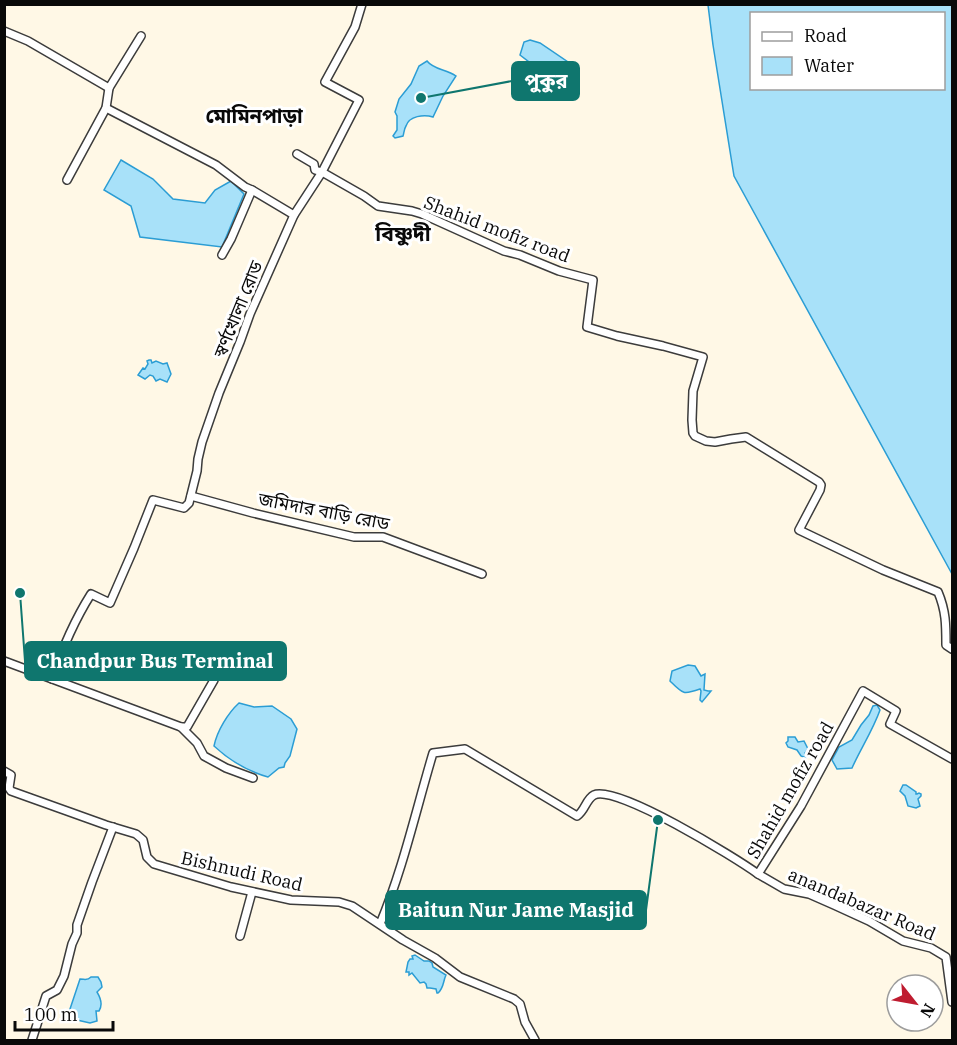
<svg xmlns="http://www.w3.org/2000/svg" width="957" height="1045" viewBox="0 0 957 1045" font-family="'IBM Plex Serif','Noto Sans Bengali',serif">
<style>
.water{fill:#a8e1f9;stroke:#2b9dd4;stroke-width:1.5;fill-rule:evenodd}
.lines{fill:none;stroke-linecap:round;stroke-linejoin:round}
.minor-casing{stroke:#3c3c3c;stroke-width:10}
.minor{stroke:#fff;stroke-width:7}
.labels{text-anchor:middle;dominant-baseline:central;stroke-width:6;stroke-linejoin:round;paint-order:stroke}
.street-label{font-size:18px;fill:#090909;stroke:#fff}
.neighbourhood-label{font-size:20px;font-weight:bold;fill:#090909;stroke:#fff}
.quarter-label{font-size:21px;font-weight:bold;fill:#090909;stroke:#fff}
.leader{fill:none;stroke:#0f766e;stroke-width:2}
.callout-dot{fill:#0f766e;stroke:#fff;stroke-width:2}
.callout{fill:#0f766e;stroke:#0f766e;stroke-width:2}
.callout-label{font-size:20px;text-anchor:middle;font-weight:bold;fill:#fff}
</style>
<rect width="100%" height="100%" fill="#fff8e6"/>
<g class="water">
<path d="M 708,5 L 952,5 L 952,574 L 734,176 L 713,45 ZM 752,14 L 944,14 L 944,88 L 752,88 Z"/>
<path d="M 530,40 L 540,43 L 568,62 L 561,73 L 550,81 L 529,76 L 530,69 L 529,62 L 520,55 L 524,42 Z"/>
<path d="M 427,61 C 434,70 446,69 456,76 L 443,96 L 433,117 C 424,114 409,116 406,126 C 404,129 404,133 403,136 L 395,138 L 393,136 L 397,130 L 397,116 L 395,112 L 399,99 L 411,84 L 419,66 Z"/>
<path d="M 121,160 L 153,179 L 173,199 L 205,203 L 215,190 L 231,181 L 244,194 L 222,247 L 140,237 L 131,206 L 104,190 Z"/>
<path d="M 149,360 L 151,360 L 152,363 L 156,361 L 163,364 L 167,363 L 171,374 L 167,382 L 160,379 L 156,381 L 153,376 L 150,375 L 145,379 L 138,375 L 143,368 L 145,369 L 148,364 L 147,361 Z"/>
<path d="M 688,665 L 695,666 L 701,676 L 705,674 L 704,690 L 708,691 L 711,691 L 702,702 L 700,700 L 701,691 L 700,689 C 683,695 683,694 670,681 L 672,671 Z"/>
<path d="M 239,703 L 254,707 L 272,706 L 291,719 L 297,729 L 290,756 L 285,763 L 284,767 L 279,768 L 268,777 C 247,771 229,760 214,746 C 217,731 228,713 239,703 Z"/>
<path d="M 877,705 L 880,710 C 873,730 861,748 852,768 L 837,769 L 832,760 L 839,747 L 852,740 L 861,725 L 869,715 L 873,706 Z"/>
<path d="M 788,737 L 795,737 L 798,742 L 804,741 L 808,749 L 805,753 L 807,756 L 806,758 L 801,756 L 797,750 L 788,747 L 786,743 L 788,741 Z"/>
<path d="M 903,785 L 906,785 L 916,792 L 916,794 L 917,794 L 919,793 L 921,794 L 921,796 L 918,799 L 920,806 L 916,808 L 908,806 L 905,796 L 900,791 Z"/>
<path d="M 415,955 L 424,961 L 429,961 L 432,963 L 433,967 L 446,975 C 443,981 444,988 438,993 L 437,993 L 436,989 L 430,988 L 427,988 L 426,984 L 424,982 L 420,983 L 412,973 L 409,975 L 409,972 L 406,972 L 408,962 L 410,959 L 413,959 L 412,956 Z"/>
<path d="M 91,977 L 98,977 L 101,982 L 102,987 L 97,992 C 100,997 103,1005 99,1011 L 96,1011 L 97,1021 L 90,1023 L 77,1020 L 75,1018 L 72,1018 L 68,1015 L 80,979 C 85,979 87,981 91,977 Z"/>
</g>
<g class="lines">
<defs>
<g id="minor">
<path d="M 362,4 L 355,27 L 325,82 L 359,100 L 322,172 L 364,196 L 378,206 L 412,211 L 422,214 L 504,251 L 520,255 L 559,271 L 593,280 L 587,327 L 617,336 L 663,346 L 703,357 L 693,391 L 692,420 L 693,433 L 695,436 L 706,441 L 715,442 L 731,439 L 746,437 L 819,482 L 821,485 L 820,490 L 799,530 L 883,570 L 938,592 C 946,611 946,625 946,645 L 952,649"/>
<path d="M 4,31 L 28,41 L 109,88"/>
<path d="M 106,108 L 216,165 L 245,187 L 252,190 L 294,215"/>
<path d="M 67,180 L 106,108 L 109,88 L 141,36"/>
<path d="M 222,255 L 231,239 L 252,190"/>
<path d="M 191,496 L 253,513 L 354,537 L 383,537 L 482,574"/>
<path d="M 4,661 L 181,727 L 197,743 L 204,756 L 226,768 L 253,778"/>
<path d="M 52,679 C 62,649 74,621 91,594 L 110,603 L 134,548 L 153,500 L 184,508 L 189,503 L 197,471 L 198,459 L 202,442 L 219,393 L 240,342 L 250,314 L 294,215 L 322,172 L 315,170 L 314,164 L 297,154"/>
<path d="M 181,727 L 187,727 L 214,680"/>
<path d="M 4,771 L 11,775 L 9,788 L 11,791 L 106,825 L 136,834 L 143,840 L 147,857 L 154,864 L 231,887 L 291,900 L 339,902 L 352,906 L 403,940 L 435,958 L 460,977 L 514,999 L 520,1004 L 525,1022 L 535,1040"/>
<path d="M 758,874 L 784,889 L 809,894 L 834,905 L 869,921 L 903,941 L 931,948 L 946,957 L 952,1002"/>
<path d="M 380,924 C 403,869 416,810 433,753 L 465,749 L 577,816 C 585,811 586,799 594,795 C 616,784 736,858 758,874 L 801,806 L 863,691 L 896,711 L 890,724 L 952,759"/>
<path d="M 240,936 L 252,892"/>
<path d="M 32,1040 L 46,996 L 57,990 L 64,976 L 72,944 L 77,933 L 77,925 L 92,882 L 113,827"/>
</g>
</defs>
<use href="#minor" class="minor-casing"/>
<use href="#minor" class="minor"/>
</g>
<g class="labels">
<g class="street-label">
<text transform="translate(497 229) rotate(21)">Shahid mofiz road</text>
<text transform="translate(238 309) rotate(-68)">স্বর্ণখোলা রোড</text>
<text transform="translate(324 511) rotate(11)">জমিদার বাড়ি রোড</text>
<text transform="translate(790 790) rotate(-60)">Shahid mofiz road</text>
<text transform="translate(242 871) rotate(13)">Bishnudi Road</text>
<text transform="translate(862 904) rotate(23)">anandabazar Road</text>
</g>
<g class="neighbourhood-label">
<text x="254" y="115">মোমিনপাড়া</text>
</g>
<g class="quarter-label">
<text x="403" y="233">বিষ্ণুদী</text>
</g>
</g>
<path class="leader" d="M421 98L512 81M20 593L25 661M658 820L646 910"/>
<g class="callout-dot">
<circle cx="421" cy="98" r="6"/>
<circle cx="20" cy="593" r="6"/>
<circle cx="658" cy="820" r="6"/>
</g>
<g class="callout">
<rect x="512" y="62" width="67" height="38" rx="6"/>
<rect x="25" y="642" width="261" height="38" rx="6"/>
<rect x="386" y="891" width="260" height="38" rx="6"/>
</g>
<g class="callout-label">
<text x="546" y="88">পুকুর</text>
<text x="155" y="668">Chandpur Bus Terminal</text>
<text x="516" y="917">Baitun Nur Jame Masjid</text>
</g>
<rect width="957" height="1045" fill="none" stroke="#090909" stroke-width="12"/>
<rect x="750" y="12" width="195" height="78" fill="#ffffff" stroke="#9d9d9d" stroke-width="1.5"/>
<rect x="762" y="32" width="30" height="9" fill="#ffffff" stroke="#9d9d9d" stroke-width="1.5"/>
<text x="804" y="42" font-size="18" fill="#090909">Road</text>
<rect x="762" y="57" width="30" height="18" fill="#a8e1f9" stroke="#9d9d9d" stroke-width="1.5"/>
<text x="804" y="72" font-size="18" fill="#090909">Water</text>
<g transform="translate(915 1003) rotate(121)"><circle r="28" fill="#ffffff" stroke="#9d9d9d" stroke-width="1.5"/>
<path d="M0-4.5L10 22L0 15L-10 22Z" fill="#bf1c30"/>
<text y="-9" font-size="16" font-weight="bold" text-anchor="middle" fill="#090909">N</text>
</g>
<path d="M15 1021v9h98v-9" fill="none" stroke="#090909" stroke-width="3"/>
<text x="24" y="1021" font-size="18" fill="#090909" stroke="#ffffff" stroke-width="4.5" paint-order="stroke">100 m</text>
</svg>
